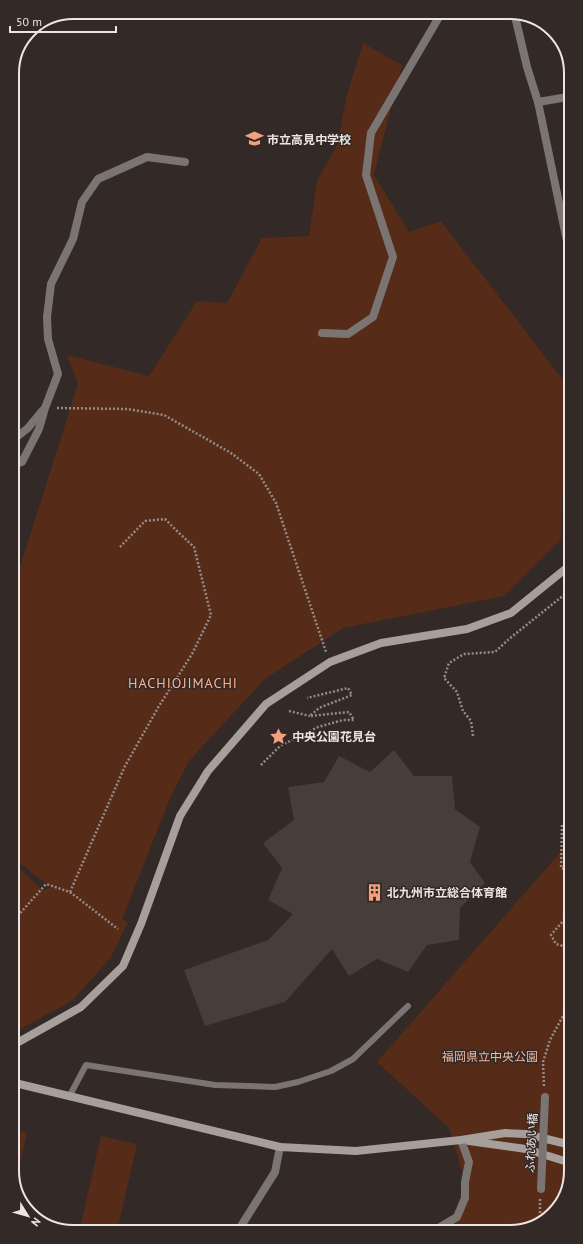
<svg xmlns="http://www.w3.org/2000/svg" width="583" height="1244" viewBox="0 0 583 1244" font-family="'PT Sans','Noto Sans JP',sans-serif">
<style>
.green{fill:#562b18}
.building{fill:#473d39}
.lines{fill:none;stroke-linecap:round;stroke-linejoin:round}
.path{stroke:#958c8a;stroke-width:2.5;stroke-dasharray:2 2;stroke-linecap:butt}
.lane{stroke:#7a7573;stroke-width:6}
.street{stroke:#7a7573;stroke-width:8}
.secondary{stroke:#a79f9c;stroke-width:8}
.street-bridge{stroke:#7a7573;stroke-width:8}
.labels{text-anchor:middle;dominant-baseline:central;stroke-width:3;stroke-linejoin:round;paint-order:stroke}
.poi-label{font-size:12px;font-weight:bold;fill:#ece5e3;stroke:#332926;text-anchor:start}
.park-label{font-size:12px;fill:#f4b398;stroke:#332926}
.street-label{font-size:12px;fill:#ece5e3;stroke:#332926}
.quarter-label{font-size:14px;letter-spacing:1px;fill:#fdb191;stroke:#332926}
.rim{fill:none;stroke:#ece5e3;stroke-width:2}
</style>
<rect width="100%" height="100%" fill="#332926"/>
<g class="green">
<path d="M 363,43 L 402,65 L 374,175 L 409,232 L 441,221 L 566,384 L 561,539 L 504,596 L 343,628 L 265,679 L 189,761 L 171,796 L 122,919 L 128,922 L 111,957 L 73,1000 L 15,1032 L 14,864 L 43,890 L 53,887 L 46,884 L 14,858 L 14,586 L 78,384 L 67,355 L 149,376 L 197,301 L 227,303 L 262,238 L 309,236 L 317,181 L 338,143 L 346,98 Z"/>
<path d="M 570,841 L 571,1171 L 558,1208 L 529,1229 L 449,1229 L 465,1182 L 449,1128 L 377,1062 Z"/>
<path d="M 15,1131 L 27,1133 L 15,1185 Z"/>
<path d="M 101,1136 L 137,1144 L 117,1232 L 79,1232 Z"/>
</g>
<path class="building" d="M 394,750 L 414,776 L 452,776 L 455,809 L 480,827 L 470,862 L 485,883 L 460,908 L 459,940 L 427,945 L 408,972 L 377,959 L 349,976 L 332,949 L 285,1002 L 205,1026 L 184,970 L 268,940 L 293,914 L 268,900 L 282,868 L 263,843 L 294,820 L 288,787 L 324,782 L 339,756 L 370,772 Z"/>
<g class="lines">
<g class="path">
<path d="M 57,408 L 127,409 L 164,415 L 231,453 L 259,474 L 276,503 L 326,652"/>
<path d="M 289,711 L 310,716"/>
<path d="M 473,736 L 471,721 L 463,711 L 457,692 L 444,678 L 449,663 L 464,654 L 495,652 L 509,639 L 569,591"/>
<path d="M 261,765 L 280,746 L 318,727 L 343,720 L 354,720 L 349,712 L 310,716 L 319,708 L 352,695 L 348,688 L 307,698"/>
<path d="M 562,825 L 561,868 L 570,870"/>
<path d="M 70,892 L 125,766 L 159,706 L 192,654 L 211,615 L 194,547 L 178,532 L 165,519 L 145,521 L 119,548"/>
<path d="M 570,913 L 551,935 L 556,944 L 563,946 L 570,940"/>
<path d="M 15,919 L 46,884 L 70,892 L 118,929"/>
<path d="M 544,1086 L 543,1062 L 550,1040 L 570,1003"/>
<path d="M 540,1221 L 540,1199"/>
</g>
<path class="lane" d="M 69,1097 L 86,1065 L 215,1085 L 275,1087 L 298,1082 L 331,1071 L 353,1059 L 408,1006"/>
<g class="street">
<path d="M 514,12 L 527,67 L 538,102 L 568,246"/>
<path d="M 538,102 L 568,97"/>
<path d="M 322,333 L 348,334 L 373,317 L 393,257 L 366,175 L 371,133 L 442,12"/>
<path d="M 13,440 L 28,428 L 43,410"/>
<path d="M 13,465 L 22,462 L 39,429 L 45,408 L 58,374 L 48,339 L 47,317 L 51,284 L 73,239 L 82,202 L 98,179 L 147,157 L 185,162"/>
<path d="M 437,1229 L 457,1217 L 465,1198 L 465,1182 L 469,1162 L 461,1140"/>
<path d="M 238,1231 L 275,1172 L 280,1147"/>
</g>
<g class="secondary">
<path d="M 15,1044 L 81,1007 L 123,966 L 141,924 L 180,816 L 208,771 L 266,704 L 330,662 L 381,643 L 467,629 L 511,613 L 569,566"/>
<path d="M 15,1083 L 280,1147 L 356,1151 L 461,1140 L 505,1133 L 526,1134 L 571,1145"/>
<path d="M 469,1141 L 526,1149 L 571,1163"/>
</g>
<path class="street-bridge" d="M 541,1189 L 545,1097"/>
</g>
<defs>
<symbol id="school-bare" viewBox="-9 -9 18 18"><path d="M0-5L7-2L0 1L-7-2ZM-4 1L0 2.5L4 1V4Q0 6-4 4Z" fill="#f2a07f" stroke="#332926" stroke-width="2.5" paint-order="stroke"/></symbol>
<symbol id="sight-bare" viewBox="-9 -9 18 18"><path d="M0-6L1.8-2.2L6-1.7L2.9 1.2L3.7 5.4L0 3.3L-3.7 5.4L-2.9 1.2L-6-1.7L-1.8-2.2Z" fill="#f2a07f" stroke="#332926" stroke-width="2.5" paint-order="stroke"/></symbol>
<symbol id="building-bare" viewBox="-9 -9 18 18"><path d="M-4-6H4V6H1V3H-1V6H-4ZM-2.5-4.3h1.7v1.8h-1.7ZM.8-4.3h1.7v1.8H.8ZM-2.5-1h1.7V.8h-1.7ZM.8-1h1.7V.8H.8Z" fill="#f2a07f" stroke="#332926" stroke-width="2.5" paint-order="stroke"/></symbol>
</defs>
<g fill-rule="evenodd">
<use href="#school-bare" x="242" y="126" width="25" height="25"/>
<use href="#sight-bare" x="266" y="724" width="25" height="25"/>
<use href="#building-bare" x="362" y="880" width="25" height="25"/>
</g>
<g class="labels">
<g class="poi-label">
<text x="267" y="139">市立高見中学校</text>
<text x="292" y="736">中央公園花見台</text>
<text x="387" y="892">北九州市立総合体育館</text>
</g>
<g class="park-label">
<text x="490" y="1056">福岡県立中央公園</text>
</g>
<g class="street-label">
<text transform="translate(531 1143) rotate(-87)">ふれあい橋</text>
</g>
<g class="quarter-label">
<text x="183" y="683">HACHIOJIMACHI</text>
</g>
</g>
<path d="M0 0H583V1244H0ZM73 19H510A54 54 0 0 1 564 73V1171A54 54 0 0 1 510 1225H73A54 54 0 0 1 19 1171V73A54 54 0 0 1 73 19Z" fill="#332926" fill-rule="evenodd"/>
<path class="rim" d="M73 19H510A54 54 0 0 1 564 73V1171A54 54 0 0 1 510 1225H73A54 54 0 0 1 19 1171V73A54 54 0 0 1 73 19Z"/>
<g transform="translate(28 1216) rotate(127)" stroke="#332926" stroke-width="3" paint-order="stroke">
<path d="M0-3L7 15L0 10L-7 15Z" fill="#ece5e3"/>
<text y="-6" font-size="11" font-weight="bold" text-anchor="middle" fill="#ece5e3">N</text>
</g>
<path d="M10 26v6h106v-6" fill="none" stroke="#ece5e3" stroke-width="2"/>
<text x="16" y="26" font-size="12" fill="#ece5e3" stroke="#332926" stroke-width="3" paint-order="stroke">50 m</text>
</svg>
